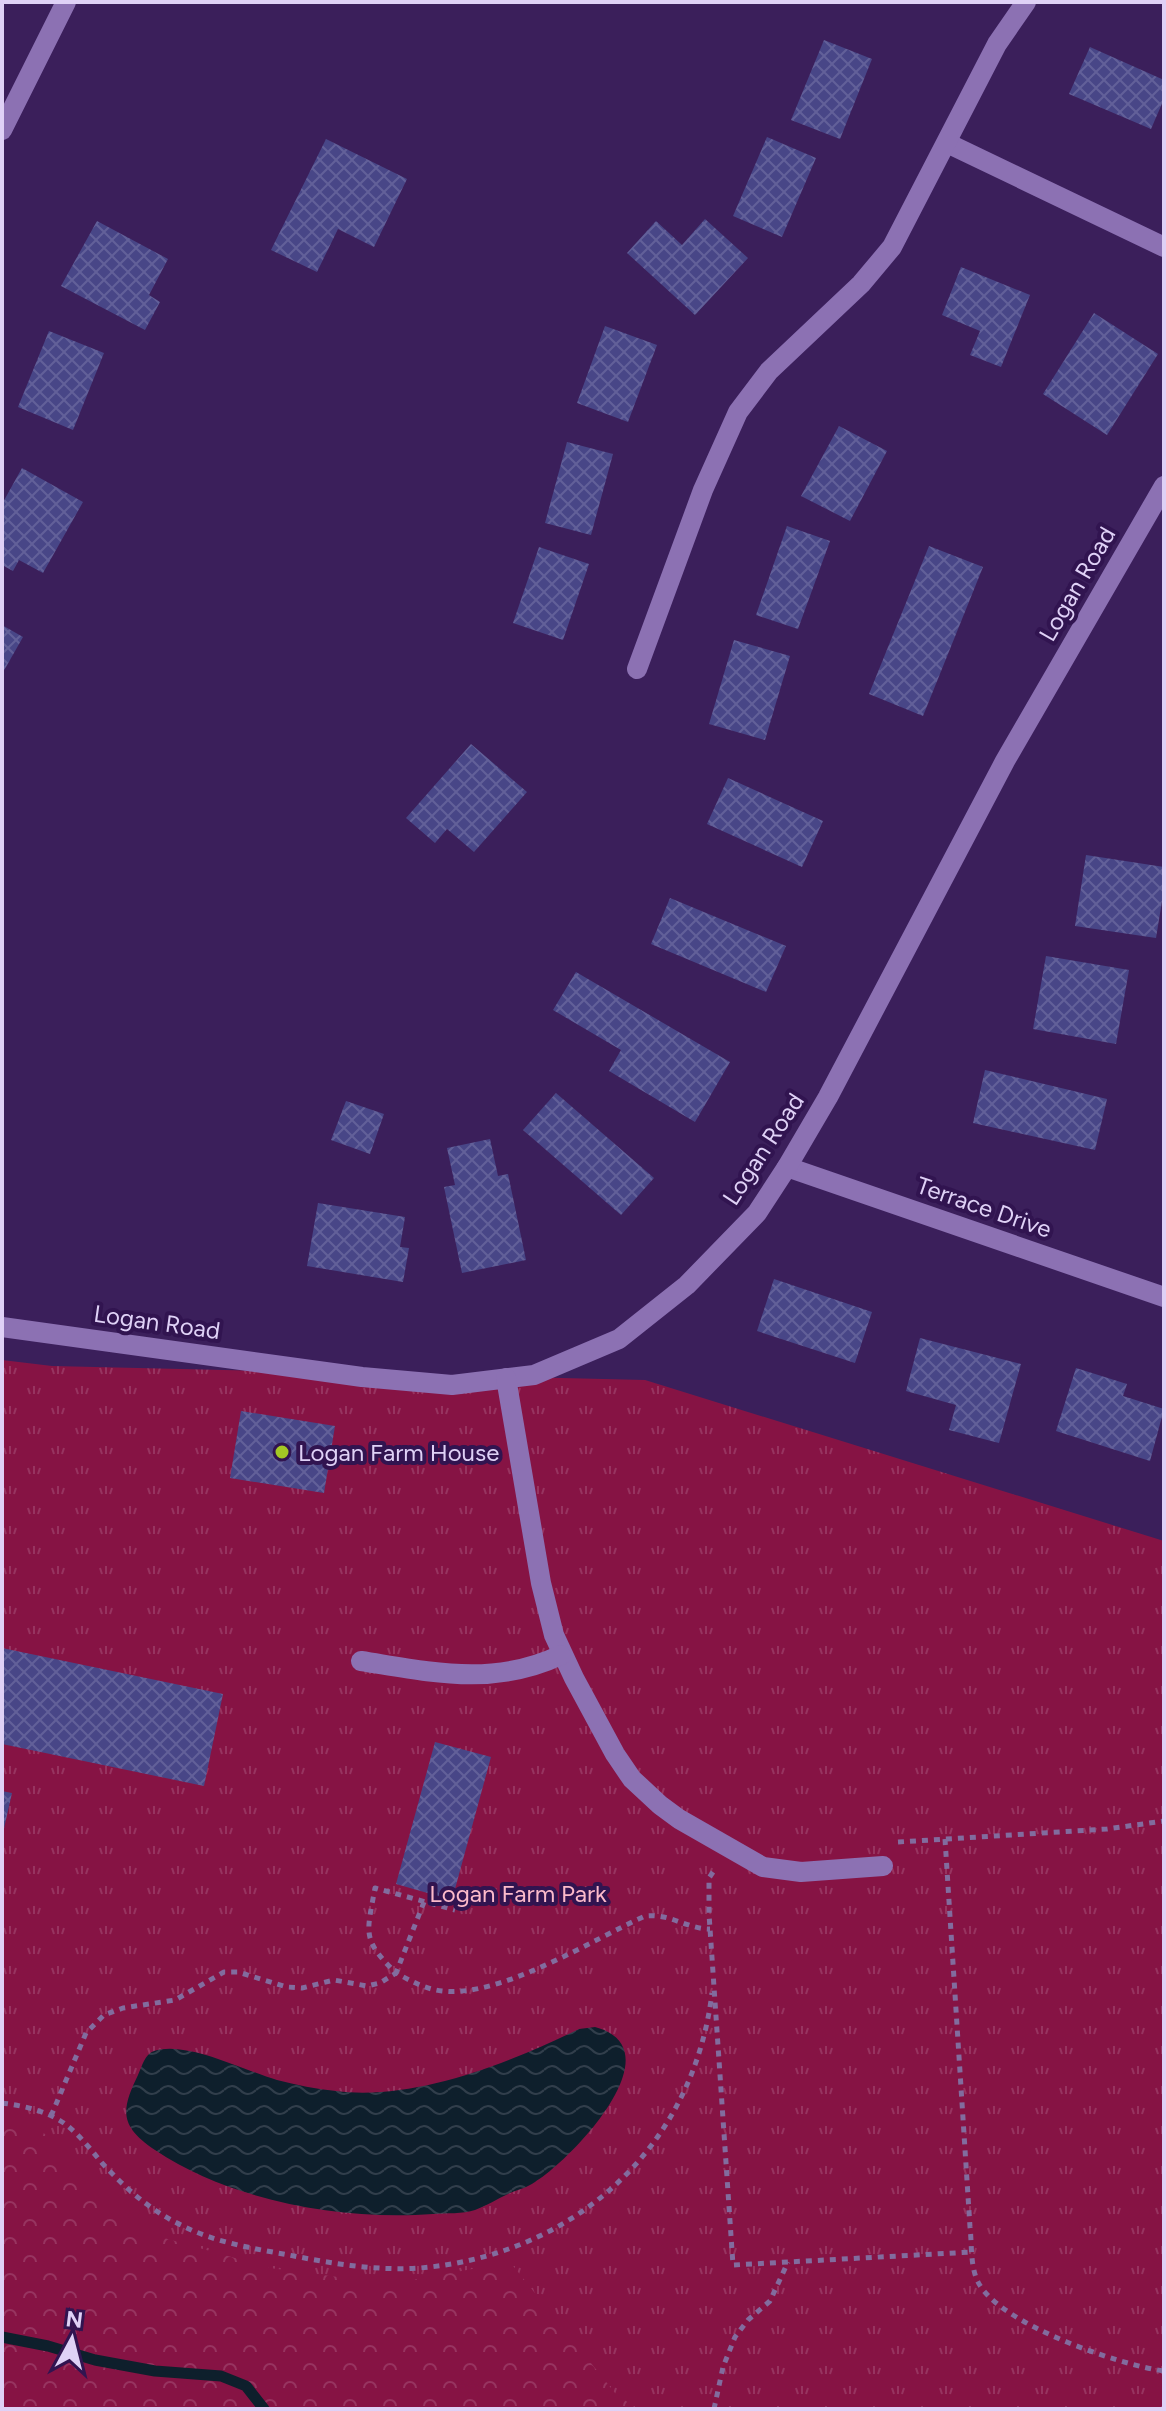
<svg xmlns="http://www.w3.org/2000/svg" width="1166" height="2411" viewBox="0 0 1166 2411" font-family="Figtree,sans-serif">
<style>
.grass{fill:url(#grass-tufts)}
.forest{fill:url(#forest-crowns)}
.water{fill:url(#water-waves)}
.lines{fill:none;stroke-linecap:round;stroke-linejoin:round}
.stream{stroke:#0e1f2c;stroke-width:11}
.building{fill:url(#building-cross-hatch)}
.path{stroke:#826c9e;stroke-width:5;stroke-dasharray:6 6;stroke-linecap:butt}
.minor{stroke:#8c71b3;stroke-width:20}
.poi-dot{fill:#a4c824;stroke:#311450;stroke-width:3}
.labels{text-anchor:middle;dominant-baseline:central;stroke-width:8;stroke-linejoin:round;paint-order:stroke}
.street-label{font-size:24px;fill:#dfd1f6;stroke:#311450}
.poi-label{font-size:24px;fill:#dfd1f6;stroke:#311450;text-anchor:start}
.park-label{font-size:24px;fill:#fcbaca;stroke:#311450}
</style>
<defs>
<pattern id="grass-tufts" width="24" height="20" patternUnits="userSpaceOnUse" patternTransform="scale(2)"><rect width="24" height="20" fill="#861344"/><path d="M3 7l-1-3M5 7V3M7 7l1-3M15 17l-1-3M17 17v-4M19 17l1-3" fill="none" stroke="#973460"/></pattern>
<pattern id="forest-crowns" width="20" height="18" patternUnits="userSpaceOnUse" patternTransform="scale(2)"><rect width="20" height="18" fill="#861344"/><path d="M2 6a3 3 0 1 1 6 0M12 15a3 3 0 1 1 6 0" fill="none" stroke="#973460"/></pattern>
<pattern id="water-waves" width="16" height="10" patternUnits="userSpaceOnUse" patternTransform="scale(2)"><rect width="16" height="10" fill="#0e1f2c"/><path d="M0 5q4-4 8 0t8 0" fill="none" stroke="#313e4b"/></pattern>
<pattern id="building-cross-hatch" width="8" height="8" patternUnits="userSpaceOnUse" patternTransform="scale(2)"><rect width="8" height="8" fill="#484687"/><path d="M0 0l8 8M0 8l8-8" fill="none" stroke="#626099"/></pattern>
</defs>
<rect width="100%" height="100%" fill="#3b1f5b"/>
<path class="grass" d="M 2,1360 L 52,1366 L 645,1380 L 1164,1541 L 1164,2409 L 2,2409 Z"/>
<path class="forest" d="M 2,2118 L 17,2120 L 45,2134 L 106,2202 L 157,2236 L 270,2268 L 391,2284 L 510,2262 L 615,2393 L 637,2409 L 2,2409 Z"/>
<path class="water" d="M 595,2027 C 678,2049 570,2161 535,2182 C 527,2188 516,2190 508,2194 C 497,2199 486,2206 475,2210 C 463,2214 446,2213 433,2214 C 342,2221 231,2201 155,2150 C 119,2126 121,2110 138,2075 C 142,2066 145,2054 154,2051 C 186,2040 245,2071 277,2080 C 296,2085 317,2089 336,2091 C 415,2101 509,2063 579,2029 Z"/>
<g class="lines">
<path class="stream" d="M 2,2337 L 48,2346 L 95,2360 L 155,2371 L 221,2376 L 246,2386 L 264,2409"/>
</g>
<g class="building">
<path d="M 824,40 L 872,59 L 840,139 L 791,120 Z"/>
<path d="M 1090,47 L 1164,80 L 1164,99 L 1151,129 L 1069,94 Z"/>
<path d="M 767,137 L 816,158 L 782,237 L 733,216 Z"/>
<path d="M 326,139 L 407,179 L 374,247 L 338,229 L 317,272 L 271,250 Z"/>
<path d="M 705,219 L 748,258 L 695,315 L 627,253 L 656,221 L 682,245 Z"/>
<path d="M 97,221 L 168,259 L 149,295 L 160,302 L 145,330 L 61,286 Z"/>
<path d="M 961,267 L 1030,295 L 1001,367 L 970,355 L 980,331 L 942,315 Z"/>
<path d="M 1094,313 L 1158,354 L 1107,435 L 1043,394 Z"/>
<path d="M 605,326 L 657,345 L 628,422 L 577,403 Z"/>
<path d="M 49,331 L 104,353 L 73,430 L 18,407 Z"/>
<path d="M 839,426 L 887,451 L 850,521 L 801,496 Z"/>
<path d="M 567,442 L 613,454 L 591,535 L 545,523 Z"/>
<path d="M 22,468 L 83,502 L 43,573 L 19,560 L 13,571 L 2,565 L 2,504 Z"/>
<path d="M 787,526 L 830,541 L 798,629 L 756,615 Z"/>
<path d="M 929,546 L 983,567 L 923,716 L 869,694 Z"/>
<path d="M 539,547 L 589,564 L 563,640 L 513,623 Z"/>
<path d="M 2,625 L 23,637 L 2,674 Z"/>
<path d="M 734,640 L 790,656 L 765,740 L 709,724 Z"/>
<path d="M 471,744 L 527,792 L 474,852 L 447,829 L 435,843 L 406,818 Z"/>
<path d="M 728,778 L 823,821 L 802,867 L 707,824 Z"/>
<path d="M 1086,855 L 1164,867 L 1164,889 L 1156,938 L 1075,926 Z"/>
<path d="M 670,898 L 786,946 L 766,992 L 651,944 Z"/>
<path d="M 1046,956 L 1129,970 L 1116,1044 L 1033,1029 Z"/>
<path d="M 576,972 L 730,1062 L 695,1122 L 609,1071 L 621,1050 L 553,1010 Z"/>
<path d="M 985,1070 L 1107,1099 L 1095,1150 L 973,1123 Z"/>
<path d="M 556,1093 L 654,1178 L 621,1215 L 523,1130 Z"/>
<path d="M 346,1101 L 384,1114 L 370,1154 L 331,1140 Z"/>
<path d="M 490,1139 L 498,1176 L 508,1174 L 526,1260 L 462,1273 L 444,1187 L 455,1185 L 447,1148 Z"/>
<path d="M 318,1203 L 405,1217 L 400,1247 L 409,1248 L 403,1282 L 307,1266 Z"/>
<path d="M 774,1279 L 872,1312 L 855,1363 L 757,1331 Z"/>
<path d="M 920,1338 L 1021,1364 L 999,1443 L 949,1430 L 956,1405 L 906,1391 Z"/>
<path d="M 1076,1368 L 1127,1384 L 1123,1396 L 1164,1409 L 1150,1461 L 1056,1431 Z"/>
<path d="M 241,1411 L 335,1426 L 324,1493 L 230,1478 Z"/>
<path d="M 2,1648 L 223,1694 L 204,1786 L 2,1744 Z"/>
<path d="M 435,1742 L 491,1757 L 452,1900 L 396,1884 Z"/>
<path d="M 2,1791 L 12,1793 L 3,1833 L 2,1833 Z"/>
</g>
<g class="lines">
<g class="path">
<path d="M 945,1839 L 970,2227 C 972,2244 970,2266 978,2282 C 999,2324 1119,2365 1164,2371"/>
<path d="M 898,1842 L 1107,1829 L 1164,1821"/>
<path d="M 713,1872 L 709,1878 L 709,1914 L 733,2265 L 972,2252"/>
<path d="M 424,1902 L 396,1973 C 361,1939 367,1933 375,1888 L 455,1910"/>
<path d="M 2,2103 C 26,2106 51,2112 69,2127 C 81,2137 92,2151 102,2163 C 126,2189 151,2211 183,2226 C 216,2243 257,2249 294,2256 C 335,2264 378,2271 420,2268 C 574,2255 693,2148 712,1993"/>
<path d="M 51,2116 L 86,2033 L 104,2015 L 123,2008 L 175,2000 L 224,1972 L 238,1972 L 287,1987 L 302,1988 L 334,1980 L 367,1986 L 380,1983 L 396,1973 C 411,1981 425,1989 442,1991 C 500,1998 592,1940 645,1916 C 670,1913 687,1929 710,1929"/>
<path d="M 714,2409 L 723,2367 L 735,2337 L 748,2320 L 770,2301 L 788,2262"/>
</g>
<g class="minor">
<path d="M 2,130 L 66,2"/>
<path d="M 947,143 L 1164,247"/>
<path d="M 637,669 L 703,490 L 738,412 L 769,371 L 861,284 L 892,247 L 997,44 L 1026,2"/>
<path d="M 787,1167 L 1164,1297"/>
<path d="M 2,1327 L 362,1377 L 452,1385 L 534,1375 L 619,1339 L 687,1285 L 757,1213 L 787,1167 L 828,1097 L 1005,761 L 1164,486"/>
<path d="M 506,1378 L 541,1583 L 554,1635 L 574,1678 L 615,1754 L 632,1779 L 660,1805 L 679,1819 L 763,1867 L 801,1872 L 883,1866"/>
<path d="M 361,1661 C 431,1672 493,1687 561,1655"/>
</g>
</g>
<circle class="poi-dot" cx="282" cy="1452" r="8"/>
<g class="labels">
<g class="street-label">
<text transform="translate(1077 584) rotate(-60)">Logan Road</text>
<text transform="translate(763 1149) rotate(-57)">Logan Road</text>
<text transform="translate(984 1207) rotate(19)">Terrace Drive</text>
<text transform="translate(157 1322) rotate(8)">Logan Road</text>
</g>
<g class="poi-label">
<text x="298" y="1452">Logan Farm House</text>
</g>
<g class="park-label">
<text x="518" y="1893">Logan Farm Park</text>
</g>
</g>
<rect width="1166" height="2411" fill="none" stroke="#dfd1f6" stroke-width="8"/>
<g transform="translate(72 2339) rotate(7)" stroke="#311450" stroke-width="6" paint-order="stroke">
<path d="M0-6L14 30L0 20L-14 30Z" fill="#dfd1f6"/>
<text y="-12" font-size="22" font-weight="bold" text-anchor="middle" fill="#dfd1f6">N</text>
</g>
</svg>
